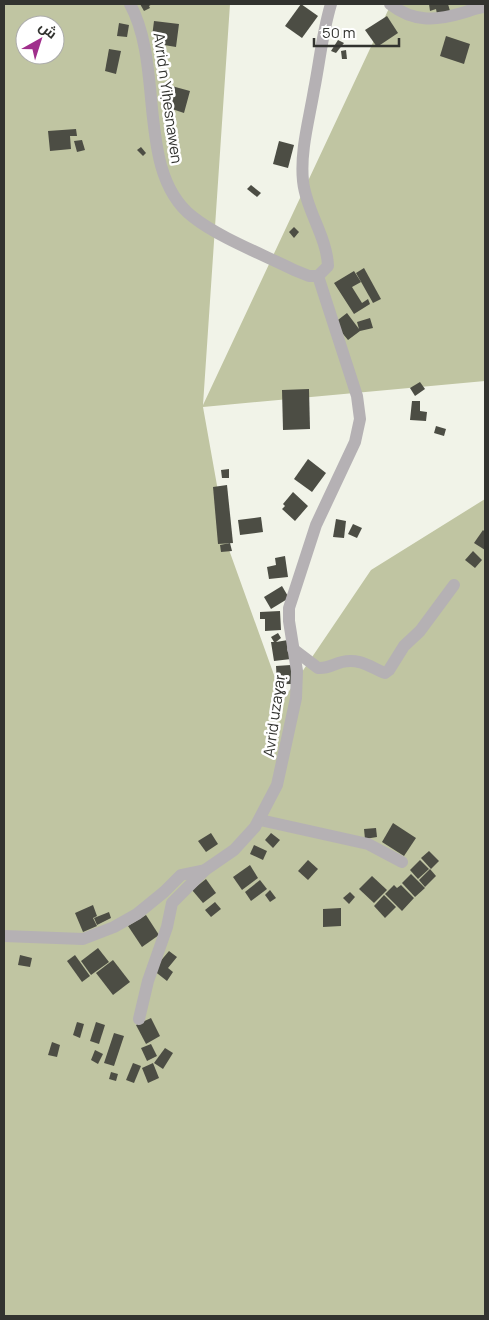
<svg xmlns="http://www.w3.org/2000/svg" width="489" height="1320" viewBox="0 0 489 1320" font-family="Manrope,Cairo,sans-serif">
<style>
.green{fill:#c0c5a2;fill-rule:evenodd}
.building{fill:#4c4d44}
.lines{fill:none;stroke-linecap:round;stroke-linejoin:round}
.minor{stroke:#b5b1b4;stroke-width:12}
.labels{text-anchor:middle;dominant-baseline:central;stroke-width:5;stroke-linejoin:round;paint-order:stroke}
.street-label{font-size:15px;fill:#32332f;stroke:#fff}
</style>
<rect width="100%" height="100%" fill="#f1f3e8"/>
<path class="green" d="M 4,4 L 230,4 L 203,405 L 391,4 L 485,4 L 485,381 L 203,407 L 228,547 L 283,700 L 371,570 L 485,499 L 485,1316 L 4,1316 ZM 25,25 L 55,25 L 55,55 L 25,55 Z"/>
<g class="building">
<path d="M 140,4 L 152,4 L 149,6 L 150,8 L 144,11 Z"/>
<path d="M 301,4 L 318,16 L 302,38 L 285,26 Z"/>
<path d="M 429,4 L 448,4 L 450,11 L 437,14 L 436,9 L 430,11 Z"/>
<path d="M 387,16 L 398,33 L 377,47 L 365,30 Z"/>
<path d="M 154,21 L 179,24 L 176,47 L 158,44 L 159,38 L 152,37 Z"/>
<path d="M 119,23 L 129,25 L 127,37 L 117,36 Z"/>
<path d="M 446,36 L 470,44 L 464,64 L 440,56 Z"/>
<path d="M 338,40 L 344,43 L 336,53 L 331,51 Z"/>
<path d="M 109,49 L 121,51 L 116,74 L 105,71 Z"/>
<path d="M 346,50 L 347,59 L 342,59 L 341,51 Z"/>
<path d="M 168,85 L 190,91 L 184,113 L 169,108 L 172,96 L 165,94 Z"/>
<path d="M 76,129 L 77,136 L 70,136 L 71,149 L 50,151 L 48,131 Z"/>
<path d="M 82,140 L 85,150 L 77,152 L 74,141 Z"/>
<path d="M 279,141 L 294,145 L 288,168 L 273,164 Z"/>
<path d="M 141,147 L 146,153 L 143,156 L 137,150 Z"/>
<path d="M 251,185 L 261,193 L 257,197 L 247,189 Z"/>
<path d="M 294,227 L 299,232 L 294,238 L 289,232 Z"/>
<path d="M 364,268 L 381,299 L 373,303 L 356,273 Z"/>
<path d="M 354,271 L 361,282 L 352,287 L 362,303 L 368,299 L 370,304 L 354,314 L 334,283 Z"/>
<path d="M 347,313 L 359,329 L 357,322 L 370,318 L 373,328 L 360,331 L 348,340 L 334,323 Z"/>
<path d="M 420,382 L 425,389 L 415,396 L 410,388 Z"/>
<path d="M 309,389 L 310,429 L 283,430 L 282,390 Z"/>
<path d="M 412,401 L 420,401 L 420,411 L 427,412 L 426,421 L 410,420 Z"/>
<path d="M 436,426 L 446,429 L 444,436 L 434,433 Z"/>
<path d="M 308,459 L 326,473 L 312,492 L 294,479 Z"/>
<path d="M 229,469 L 229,478 L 222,478 L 221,470 Z"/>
<path d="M 227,485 L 233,543 L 218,544 L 213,487 Z"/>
<path d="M 293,492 L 308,506 L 295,521 L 282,509 L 285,506 L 283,504 Z"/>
<path d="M 261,517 L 263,532 L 240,535 L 238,520 Z"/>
<path d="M 336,519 L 346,521 L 344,538 L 333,537 Z"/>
<path d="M 353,524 L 362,528 L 357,538 L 348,534 Z"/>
<path d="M 483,530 L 485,532 L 485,550 L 474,543 Z"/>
<path d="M 230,543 L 232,551 L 221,552 L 220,545 Z"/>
<path d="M 473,551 L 482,560 L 475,568 L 465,560 Z"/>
<path d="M 285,556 L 288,577 L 269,579 L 267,567 L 276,565 L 275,558 Z"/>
<path d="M 282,586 L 289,598 L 271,609 L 264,597 Z"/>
<path d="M 280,611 L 281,630 L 265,631 L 265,619 L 260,619 L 260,612 Z"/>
<path d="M 278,633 L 281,638 L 276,642 L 288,640 L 291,659 L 274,661 L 271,642 L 274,642 L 271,637 Z"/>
<path d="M 291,665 L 292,684 L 277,684 L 276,666 Z"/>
<path d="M 393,823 L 416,838 L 404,856 L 382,842 Z"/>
<path d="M 376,828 L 377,837 L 365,839 L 364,829 Z"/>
<path d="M 211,833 L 218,844 L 206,852 L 198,841 Z"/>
<path d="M 271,833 L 280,840 L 273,848 L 265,840 Z"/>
<path d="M 254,845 L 267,851 L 263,860 L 250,854 Z"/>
<path d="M 429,851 L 439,861 L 431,869 L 421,858 Z"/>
<path d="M 308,860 L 318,869 L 308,880 L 298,871 Z"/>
<path d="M 420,860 L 429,869 L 418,879 L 410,870 Z"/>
<path d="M 250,865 L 258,878 L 242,890 L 233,877 Z"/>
<path d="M 430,869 L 436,876 L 425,887 L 419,880 Z"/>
<path d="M 411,874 L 425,888 L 415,897 L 402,883 Z"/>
<path d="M 372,876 L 387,890 L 374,903 L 359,889 Z"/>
<path d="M 206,879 L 216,893 L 203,903 L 192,890 Z"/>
<path d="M 260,880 L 267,889 L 251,901 L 245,892 Z"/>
<path d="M 394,885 L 397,888 L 401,885 L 414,898 L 402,911 L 385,894 Z"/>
<path d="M 270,890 L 276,898 L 270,902 L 265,895 Z"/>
<path d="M 350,892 L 355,897 L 349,904 L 343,898 Z"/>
<path d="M 384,895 L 396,907 L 385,918 L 374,906 Z"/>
<path d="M 215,902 L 221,909 L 211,917 L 205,910 Z"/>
<path d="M 93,905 L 97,916 L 93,918 L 97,926 L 83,932 L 75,913 Z"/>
<path d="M 341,908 L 341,926 L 323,927 L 323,909 Z"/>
<path d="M 109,912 L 111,918 L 97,925 L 94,918 Z"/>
<path d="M 146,915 L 159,935 L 142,947 L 128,926 Z"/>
<path d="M 98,948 L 109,962 L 91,975 L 81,961 Z"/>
<path d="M 169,951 L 177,957 L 168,968 L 173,972 L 167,981 L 153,970 Z"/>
<path d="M 20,955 L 32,958 L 30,967 L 18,965 Z"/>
<path d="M 75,955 L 90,976 L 82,982 L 67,961 Z"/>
<path d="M 113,960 L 130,982 L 113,995 L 96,973 Z"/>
<path d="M 151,1018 L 160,1036 L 146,1044 L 136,1025 Z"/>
<path d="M 77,1022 L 84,1024 L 80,1038 L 73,1035 Z"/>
<path d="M 96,1022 L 105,1025 L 99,1044 L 90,1041 Z"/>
<path d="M 114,1033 L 124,1036 L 114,1066 L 104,1063 Z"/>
<path d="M 52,1042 L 60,1045 L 57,1057 L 48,1055 Z"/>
<path d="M 151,1044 L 157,1056 L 147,1061 L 141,1048 Z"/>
<path d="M 165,1048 L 173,1053 L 163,1069 L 154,1063 Z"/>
<path d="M 95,1050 L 103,1054 L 98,1064 L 91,1060 Z"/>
<path d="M 133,1063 L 141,1066 L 134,1083 L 126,1080 Z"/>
<path d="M 153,1063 L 159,1078 L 148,1083 L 142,1068 Z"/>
<path d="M 111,1072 L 118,1074 L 116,1081 L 109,1079 Z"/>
</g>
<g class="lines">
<g class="minor">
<path d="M 130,4 C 165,68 135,172 193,217 C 218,237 264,255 294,270 L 309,276 L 318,276 L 328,266 C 327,237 306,210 303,181 C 300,151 309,120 314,90 C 320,60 322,34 331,4"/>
<path d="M 390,4 C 413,22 435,21 462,13 C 469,11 478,7 485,7"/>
<path d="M 293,649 L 318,668 C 327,669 334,664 342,662 C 360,658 370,667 385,673 L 389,670 L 404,646 L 420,631 L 454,585"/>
<path d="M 260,820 L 368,844 L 402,862"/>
<path d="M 4,936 L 83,939 L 114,927 L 137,914 L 164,892 L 181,875 L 205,870 L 234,850 L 255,827 L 277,785 L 296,698 L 297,671 L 289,621 L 289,608 L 316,525 L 355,442 L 360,419 L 357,396 L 318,276"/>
<path d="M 139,1019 L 148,981 L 167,927 L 172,903 L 205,870"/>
</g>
</g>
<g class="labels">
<g class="street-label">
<text transform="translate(168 98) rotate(82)">Avrid n Yiḥesnawen</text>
<text transform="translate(274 716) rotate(-82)">Avrid uzaɣaṛ</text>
</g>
</g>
<rect width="489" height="1320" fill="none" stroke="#32332f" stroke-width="10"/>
<g transform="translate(40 40) rotate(39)"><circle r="24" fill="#ffffff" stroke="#adadac"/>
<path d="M0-4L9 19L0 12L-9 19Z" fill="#a02f8c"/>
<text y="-8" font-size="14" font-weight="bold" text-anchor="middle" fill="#32332f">ش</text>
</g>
<path d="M314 38v8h85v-8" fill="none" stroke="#32332f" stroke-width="2.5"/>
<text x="322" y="38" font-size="15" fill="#32332f" stroke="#ffffff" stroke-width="4" paint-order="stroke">50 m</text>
</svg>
